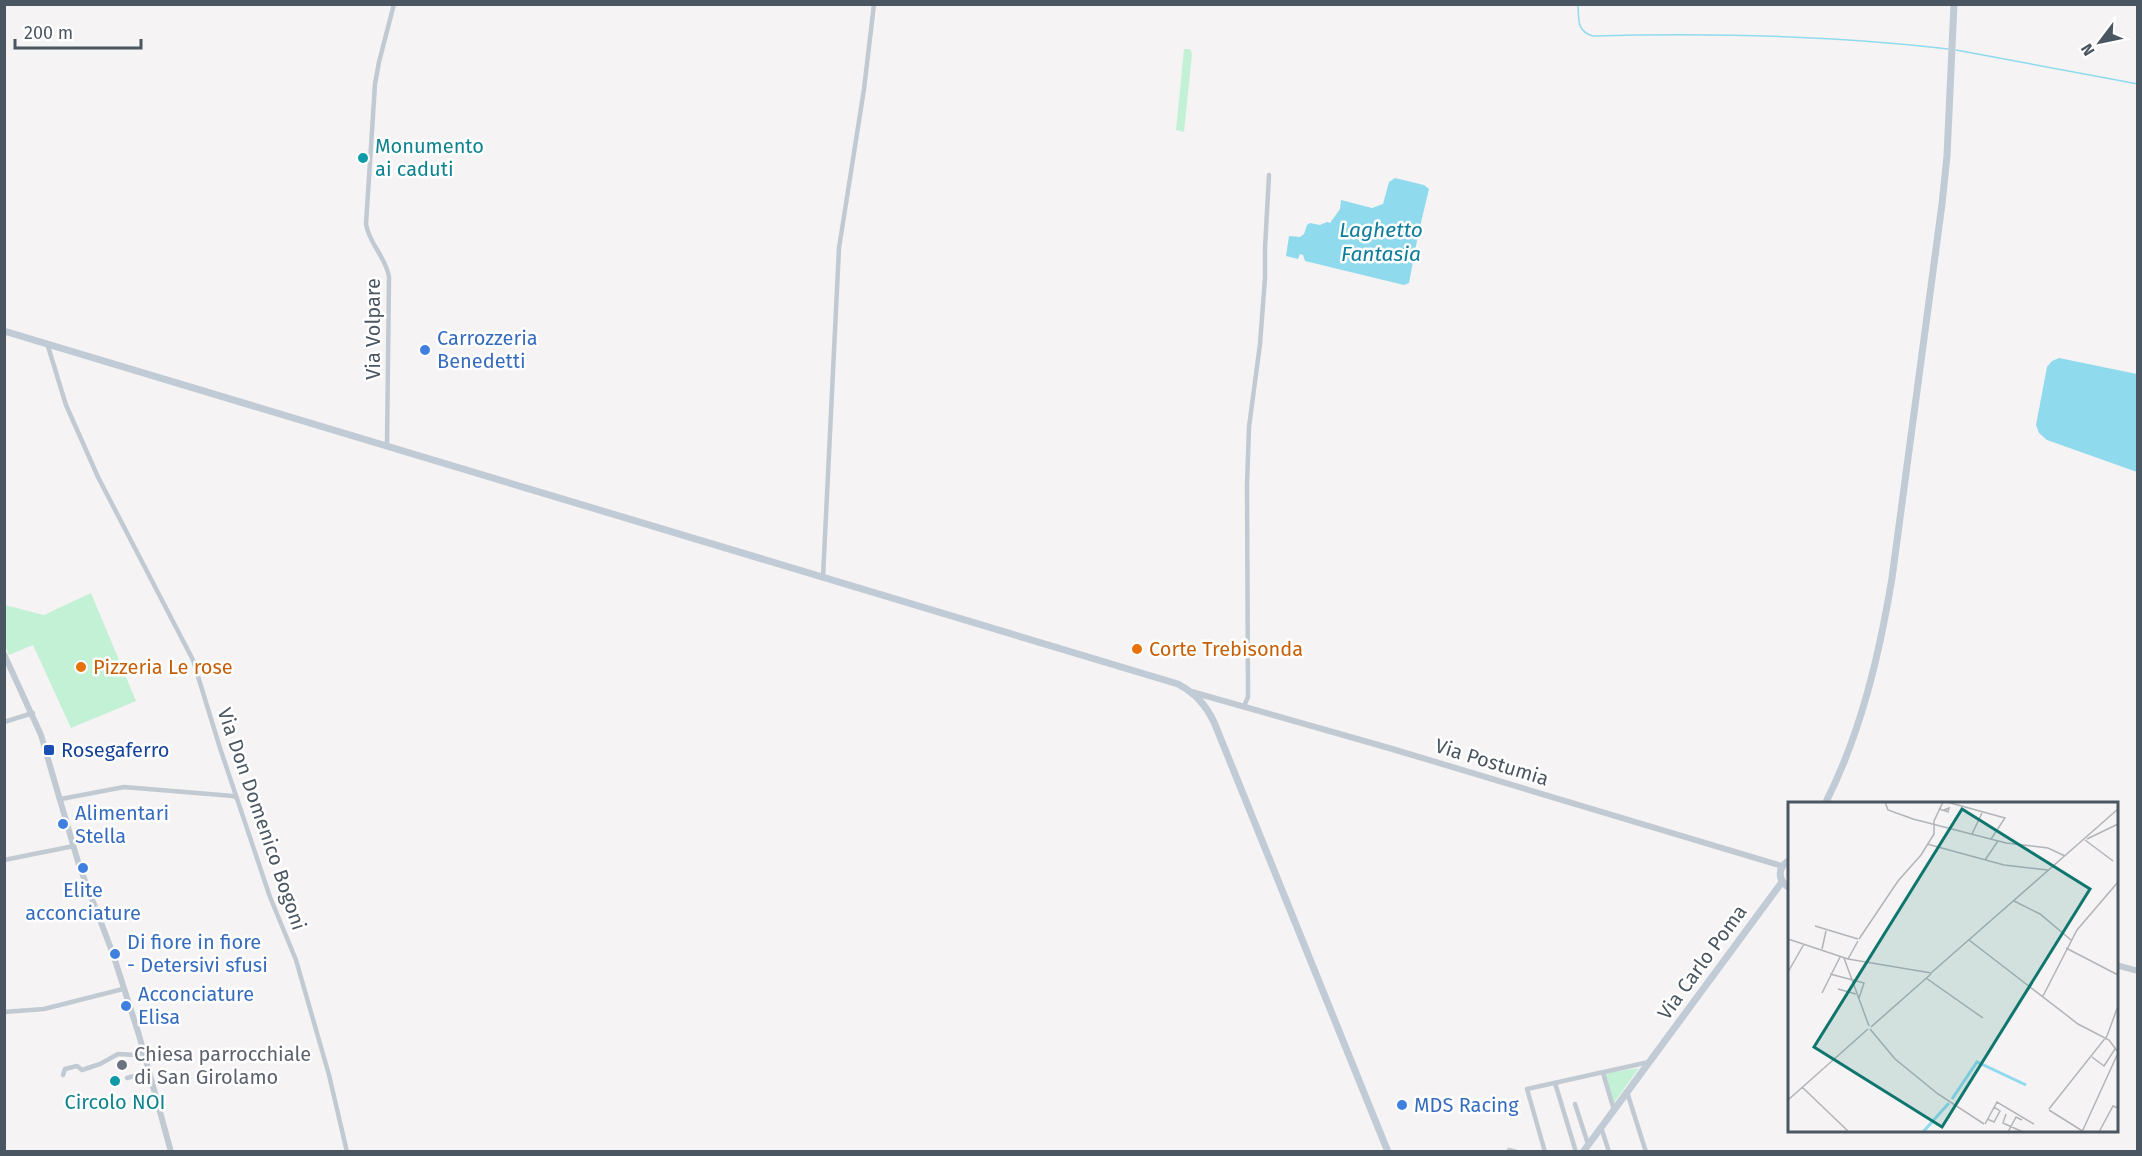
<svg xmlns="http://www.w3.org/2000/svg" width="2142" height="1156" viewBox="0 0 2142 1156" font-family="'Fira Sans',sans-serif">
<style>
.green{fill:#c3f1d5}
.water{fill:#90daee}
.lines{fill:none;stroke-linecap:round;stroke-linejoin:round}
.stream{stroke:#90daee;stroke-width:1.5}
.minor{stroke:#c1cad2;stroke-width:4.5}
.tertiary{stroke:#c1cad2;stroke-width:6}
.secondary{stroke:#c1cbd6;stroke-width:7}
.culture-dot{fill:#0f9aa8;stroke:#fff;stroke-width:2}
.shop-dot{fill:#3f7fe0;stroke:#fff;stroke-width:2}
.food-dot{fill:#e8710a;stroke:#fff;stroke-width:2}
.transit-dot{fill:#1a4fb4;stroke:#fff;stroke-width:2}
.worship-dot{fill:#6b7280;stroke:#fff;stroke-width:2}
.labels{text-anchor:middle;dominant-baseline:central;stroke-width:5;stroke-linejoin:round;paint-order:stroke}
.culture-label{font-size:20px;fill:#0d838f;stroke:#fff;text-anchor:start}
.street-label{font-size:20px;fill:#4a5661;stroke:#fff}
.shop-label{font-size:20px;fill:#366cbe;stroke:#fff;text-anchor:start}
.food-label{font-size:20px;fill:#c56008;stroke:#fff;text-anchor:start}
.transit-label{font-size:20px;fill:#164399;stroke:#fff;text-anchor:start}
.worship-label{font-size:20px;fill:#5b616d;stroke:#fff;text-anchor:start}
.water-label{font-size:21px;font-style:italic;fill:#0c7c9b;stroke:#fff}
.inset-river{fill:none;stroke:#90daee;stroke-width:3}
.inset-road{fill:none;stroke:#b1b4b9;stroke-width:1.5}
.view{fill:#0f766e;fill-opacity:0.15;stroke:#0f766e;stroke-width:3}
.inset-edge{fill:none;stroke:#4a5661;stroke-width:3}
</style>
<rect width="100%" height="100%" fill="#f5f3f3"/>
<g class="green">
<path d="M 1184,49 L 1190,49 L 1192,54 L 1184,132 L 1176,130 Z"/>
<path d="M 91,593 L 136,701 L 71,728 L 33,645 L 9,655 L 5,645 L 5,605 L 44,615 Z"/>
<path d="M 1639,1068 L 1613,1104 L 1605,1073 Z"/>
</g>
<g class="water">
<path d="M 1395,178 L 1424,185 L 1429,189 L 1418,235 L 1409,283 L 1404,285 L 1305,261 L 1303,255 L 1300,254 L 1298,259 L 1286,256 L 1289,236 L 1300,237 L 1304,234 L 1307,225 L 1310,223 L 1320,225 L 1327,222 L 1330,223 L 1340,209 L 1341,200 L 1372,208 L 1383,204 L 1389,182 Z"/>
<path d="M 2059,358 L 2137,374 L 2137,472 L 2047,440 L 2039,433 L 2036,425 L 2047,367 L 2052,361 Z"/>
</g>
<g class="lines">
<g class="stream">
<path d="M 1578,4 C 1579,19 1576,31 1593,36 C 1710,33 1831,35 1948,49"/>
<path d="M 1956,50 L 2138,84"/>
</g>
<g class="minor">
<path d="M 47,343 L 66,405 L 98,477 L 193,660 L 220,748 L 270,897 L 296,960 L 329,1075 L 347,1152"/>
<path d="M 387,446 L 389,277 C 386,257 369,244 366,224 L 375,84 L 379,62 L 394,4"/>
<path d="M 823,577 L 839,248 L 864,89 L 874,4"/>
<path d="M 1244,706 L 1248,697 L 1247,485 L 1249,427 L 1260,344 L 1265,278 L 1265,248 L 1269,175"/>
<path d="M 4,722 L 33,713"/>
<path d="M 61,799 L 124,787 L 233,796 L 237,798"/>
<path d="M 4,860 L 74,846"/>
<path d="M 4,1012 L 44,1009 L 123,989"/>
<path d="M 1603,1073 L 1614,1110"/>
<path d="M 63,1075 L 65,1069 L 77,1066 L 82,1070 L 100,1064 L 118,1054 L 135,1055 L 144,1052"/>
<path d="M 127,1078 L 134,1076 L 146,1082 L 152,1080"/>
<path d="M 1555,1083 L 1576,1152"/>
<path d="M 1627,1092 L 1646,1152"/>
<path d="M 1575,1104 L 1588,1144"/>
<path d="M 1601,1127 L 1609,1152"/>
<path d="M 1509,1150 L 1517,1152"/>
<path d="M 1545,1152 L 1527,1089 L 1649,1062"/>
</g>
<g class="tertiary">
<path d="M 4,654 L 41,735 L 79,865 L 113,954 L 139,1035 L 171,1152"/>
<path d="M 1192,692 L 1389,748 L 1782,866"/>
<path d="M 2116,965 L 2138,971"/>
</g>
<g class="secondary">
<path d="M 4,331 L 1178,684 C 1196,694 1205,704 1214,722 L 1388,1152"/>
<path d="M 1825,804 C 1861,733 1879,656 1892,578 L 1942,204 L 1947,156 L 1954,4"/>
<path d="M 1790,860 C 1777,867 1777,881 1790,888"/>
<path d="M 1583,1152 L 1782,882"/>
</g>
</g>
<g class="culture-dot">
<circle cx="363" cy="158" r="6"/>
<circle cx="115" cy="1081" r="6"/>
</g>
<g class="shop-dot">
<circle cx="425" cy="350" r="6"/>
<circle cx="63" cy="824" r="6"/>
<circle cx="83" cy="868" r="6"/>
<circle cx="115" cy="954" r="6"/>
<circle cx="126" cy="1006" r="6"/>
<circle cx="1402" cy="1105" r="6"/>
</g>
<g class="food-dot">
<circle cx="1137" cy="649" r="6"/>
<circle cx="81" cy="667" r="6"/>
</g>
<rect class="transit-dot" x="43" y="744" width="12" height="12" rx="3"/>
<circle class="worship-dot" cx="122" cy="1065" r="6"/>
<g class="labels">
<g class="culture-label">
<text x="375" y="146">Monumento<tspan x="375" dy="23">ai caduti</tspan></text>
<text x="115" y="1102" text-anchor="middle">Circolo NOI</text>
</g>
<g class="street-label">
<text transform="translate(373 329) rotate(-90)">Via Volpare</text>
<text transform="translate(1492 762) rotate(17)">Via Postumia</text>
<text transform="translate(262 819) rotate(71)">Via Don Domenico Bogoni</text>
<text transform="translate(1702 962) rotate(-54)">Via Carlo Poma</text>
</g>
<g class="shop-label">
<text x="437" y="338">Carrozzeria<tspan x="437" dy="23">Benedetti</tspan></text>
<text x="75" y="813">Alimentari<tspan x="75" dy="23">Stella</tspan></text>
<text x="83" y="890" text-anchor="middle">Elite<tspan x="83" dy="23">acconciature</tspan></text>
<text x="127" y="942">Di fiore in fiore<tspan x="127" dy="23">- Detersivi sfusi</tspan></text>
<text x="138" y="994">Acconciature<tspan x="138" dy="23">Elisa</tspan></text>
<text x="1414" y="1105">MDS Racing</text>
</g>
<g class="food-label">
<text x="1149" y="649">Corte Trebisonda</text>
<text x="93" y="667">Pizzeria Le rose</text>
</g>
<g class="transit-label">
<text x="61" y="750">Rosegaferro</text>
</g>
<g class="worship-label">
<text x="134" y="1054">Chiesa parrocchiale<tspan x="134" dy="23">di San Girolamo</tspan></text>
</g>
<g class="water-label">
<text x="1381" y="230">Laghetto<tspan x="1381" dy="24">Fantasia</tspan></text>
</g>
</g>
<g transform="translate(1788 802)">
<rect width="330" height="330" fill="#f5f3f3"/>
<path class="inset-river" d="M 164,297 L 189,260 L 238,283M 135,330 L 161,301"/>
<path class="inset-road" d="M 97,0 L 100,8 L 125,17 L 218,41 L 260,46 L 277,54M 159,0 L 217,16 L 203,37M 151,6 L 154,8 L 158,9 L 160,10 L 161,6 L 156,8M 184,32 L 194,11M 299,37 L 330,22M 297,38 L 325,59M 139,42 L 216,63 L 260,68M 197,58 L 210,39M 226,99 L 252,112 L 283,138M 27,124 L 70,137M 0,137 L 60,157 L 143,171 L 330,7M 71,137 L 110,79 L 133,53 L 146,32 L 146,19 L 155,0M 181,138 L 290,222 L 321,238 L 330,250M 278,146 L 330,173M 34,147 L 38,129M 56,156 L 81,224M 60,157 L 70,139M 0,170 L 16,142M 42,172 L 76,181 L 71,196M 138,176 L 195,216M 50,187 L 68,192M 34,191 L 52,155M 255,194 L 289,128 L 330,80M 83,225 L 143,172M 82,227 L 107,257 L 150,292 L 196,322M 304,255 L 316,264 L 327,247M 14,285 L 61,330M 0,298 L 80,227M 261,307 L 319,234 L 330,204M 261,308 L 296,330M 218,312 L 215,321 L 235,330M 199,317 L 206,320 L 212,309 L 206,305M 197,322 L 209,300 L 246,322M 220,330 L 228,315 L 234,318M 294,330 L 330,251M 311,330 L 325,304 L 330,306"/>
<path class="view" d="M 174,7 L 302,87 L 154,325 L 26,245 Z"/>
<rect width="330" height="330" class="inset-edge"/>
</g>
<rect width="2142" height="1156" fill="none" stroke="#4a5661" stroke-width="12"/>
<g transform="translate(2100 42) rotate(238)" stroke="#ffffff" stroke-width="4.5" paint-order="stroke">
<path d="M0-4.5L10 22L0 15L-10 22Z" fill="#4a5661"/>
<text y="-9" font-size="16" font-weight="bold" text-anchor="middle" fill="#4a5661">N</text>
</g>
<path d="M15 39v9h126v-9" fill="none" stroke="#4a5661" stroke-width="3"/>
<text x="24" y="39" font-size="18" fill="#4a5661" stroke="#ffffff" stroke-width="4.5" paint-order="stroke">200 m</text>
</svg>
